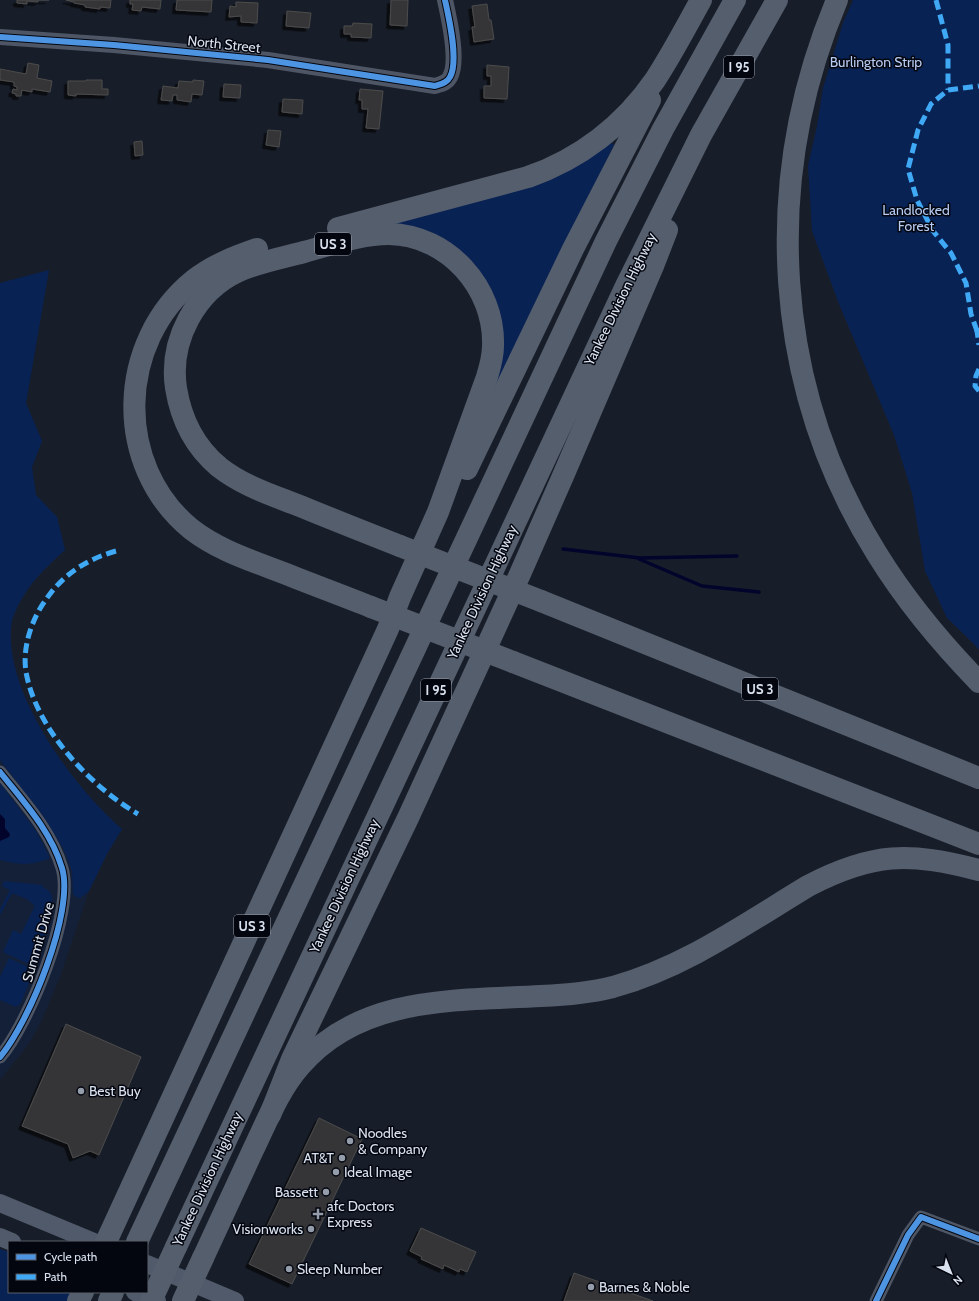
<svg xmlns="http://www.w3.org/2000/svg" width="979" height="1301" viewBox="0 0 979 1301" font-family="Cabin,sans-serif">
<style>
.built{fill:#132038}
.green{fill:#092254}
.water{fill:#02042b}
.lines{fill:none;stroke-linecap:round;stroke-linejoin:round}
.stream{stroke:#02042b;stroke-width:3.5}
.building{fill:#363638;stroke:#4b4b4b;filter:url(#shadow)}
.minor{stroke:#4e5665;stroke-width:13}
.tertiary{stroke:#4e5665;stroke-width:16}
.secondary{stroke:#505a6a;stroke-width:18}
.motorway{stroke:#555e6d;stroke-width:22}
.motorway-bridge{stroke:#555e6d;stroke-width:22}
.quiet{stroke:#3fa9f5;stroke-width:5;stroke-dasharray:10 5;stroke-linecap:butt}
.cycleway-casing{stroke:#03060f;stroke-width:8}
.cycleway{stroke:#4d94e3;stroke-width:6}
.poi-dot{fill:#959daa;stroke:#03060f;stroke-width:1.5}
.labels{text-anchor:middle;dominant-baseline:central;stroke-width:3;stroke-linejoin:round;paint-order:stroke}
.shield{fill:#03060f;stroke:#999fac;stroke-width:1}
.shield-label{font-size:13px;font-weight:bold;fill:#d9e1ef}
.street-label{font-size:14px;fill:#d9e1ef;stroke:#03060f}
.park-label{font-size:14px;fill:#b7ccf2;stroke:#03060f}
.poi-label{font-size:14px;fill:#d9e1ef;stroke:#03060f;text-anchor:start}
</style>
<defs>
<filter id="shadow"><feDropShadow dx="-3.5" dy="3.5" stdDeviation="0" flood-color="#0009"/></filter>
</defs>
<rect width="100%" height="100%" fill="#181e29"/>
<path class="built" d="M 49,270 L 26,403 L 42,441 L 32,467 L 36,495 L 57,517 L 65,550 L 47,566 L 32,583 L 19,605 L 12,620 L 10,636 L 10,653 L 13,673 L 19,691 L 30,716 L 43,737 L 79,786 L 95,805 L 122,829 L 107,854 L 89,891 L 60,977 L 41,1022 L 28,1045 L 0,1080 L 0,283 Z"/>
<g class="green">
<path d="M 853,0 L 979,0 L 979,650 L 974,644 L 947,618 L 925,571 L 912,493 L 894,435 L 839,304 L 812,231 L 808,166 L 817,126 L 823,88 L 843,23 Z"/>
<path d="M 612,143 L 614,145 L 486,407 L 485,286 L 377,227 Z"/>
<path d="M 49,270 L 26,403 L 42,441 L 32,467 L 36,495 L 57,517 L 65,550 C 44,569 21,591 12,620 C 0,688 74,788 122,829 L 107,854 L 89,891 L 80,898 L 76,897 L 73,894 L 72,871 L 63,848 L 44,817 L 0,760 L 0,283 Z"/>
<path d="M 0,783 L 36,831 L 50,858 C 31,866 19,865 0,860 Z"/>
<path d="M 4,881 L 43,885 L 43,888 C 48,889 52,893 52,899 C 54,914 40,951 35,967 L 3,952 L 13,930 L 21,934 L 35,906 L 27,899 L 12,893 L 0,915 L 0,909 L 10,890 L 2,886 Z"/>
<path d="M 9,958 L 34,970 L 21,1003 L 16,1007 L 0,1000 L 0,977 Z"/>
<path d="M 0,1249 L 9,1252 L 9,1292 L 72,1292 L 68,1301 L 0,1301 Z"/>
</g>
<path class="water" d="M 0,814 L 5,819 L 5,828 L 10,834 L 9,837 L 0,841 Z"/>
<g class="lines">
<g class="stream">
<path d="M 563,549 L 640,558 L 737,556"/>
<path d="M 639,559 L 702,586 L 759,592"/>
</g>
</g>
<g class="building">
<path d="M 17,0 L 49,0 L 38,0 L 38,2 L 27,1 L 27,4 L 17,3 Z"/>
<path d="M 66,0 L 111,0 L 110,8 L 100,7 L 100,9 L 85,7 L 85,5 L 74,3 L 74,2 Z"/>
<path d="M 130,0 L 161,0 L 160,9 L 142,7 L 141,11 L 132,10 L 133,4 L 130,4 Z"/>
<path d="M 177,0 L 212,0 L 211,12 L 176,10 Z"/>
<path d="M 391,0 L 408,0 L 407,26 L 390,25 Z"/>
<path d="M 236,2 L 258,3 L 257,23 L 241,22 L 241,16 L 229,17 L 230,6 L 236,7 Z"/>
<path d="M 487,4 L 489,20 L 491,20 L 494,39 L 474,42 L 472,27 L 475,27 L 472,6 Z"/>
<path d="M 287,11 L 311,13 L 309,28 L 286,26 Z"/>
<path d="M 353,23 L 372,24 L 371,38 L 351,37 L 351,34 L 344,34 L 344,26 L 352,26 Z"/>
<path d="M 28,63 L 39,65 L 37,78 L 52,81 L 50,92 L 32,89 L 32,92 L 22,90 L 21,96 L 16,96 L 16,94 L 12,93 L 13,89 L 17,90 L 17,87 L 14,86 L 14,82 L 0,80 L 0,69 L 26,74 Z"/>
<path d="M 487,65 L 509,67 L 507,99 L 484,98 L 484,86 L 491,86 L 491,76 L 487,76 Z"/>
<path d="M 86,80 L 102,80 L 102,89 L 108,89 L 108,95 L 76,94 L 76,96 L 68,95 L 68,81 L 86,81 Z"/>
<path d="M 193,80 L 204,81 L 202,95 L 192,94 L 191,102 L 177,100 L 177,95 L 173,95 L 172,101 L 161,100 L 163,86 L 178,88 L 179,81 L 193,82 Z"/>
<path d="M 224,84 L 241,85 L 240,98 L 223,97 Z"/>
<path d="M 360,89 L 383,91 L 379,129 L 366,128 L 368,109 L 362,109 L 362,100 L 359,100 Z"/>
<path d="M 283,99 L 303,100 L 302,114 L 282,112 Z"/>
<path d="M 268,130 L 281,131 L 279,147 L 266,145 Z"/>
<path d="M 142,141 L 143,155 L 135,156 L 134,142 Z"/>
<path d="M 66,1024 L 141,1057 L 99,1155 L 90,1151 L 73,1158 L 68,1144 L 22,1126 Z"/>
<path d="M 319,1118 L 362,1139 L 292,1284 L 249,1264 Z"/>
<path d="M 421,1228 L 476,1252 L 467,1272 L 460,1269 L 459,1272 L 444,1265 L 443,1269 L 421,1259 L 422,1257 L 410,1251 Z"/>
<path d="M 574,1273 L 653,1301 L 564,1301 Z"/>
</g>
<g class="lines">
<g class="minor">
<path d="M 0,772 C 23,801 51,831 62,868 C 75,911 29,1023 0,1057"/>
<path d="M 876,1301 L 908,1235 L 921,1217 L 979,1239"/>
</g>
<path class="tertiary" d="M 0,37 L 114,45 L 268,60 L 435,86 C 441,84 447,83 450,77 C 459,61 449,18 445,0"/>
<g class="secondary">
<path d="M 0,1203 L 94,1242"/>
<path d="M 0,1237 L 12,1242"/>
<path d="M 147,1264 L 235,1301"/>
<path d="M 135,1292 L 157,1301"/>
</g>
<g class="motorway">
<path d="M 837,0 C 761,181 772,386 877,554 C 906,601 941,643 979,682"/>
<path d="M 338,228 L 528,177 C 580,159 624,125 655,80 C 672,54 686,27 701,0"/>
<path d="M 257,249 C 234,257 213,265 194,280 C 117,342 113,465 191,529 C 218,550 250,560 281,572 C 311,584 341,595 371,607"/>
<path d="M 467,469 L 573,249 L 650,100"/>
<path d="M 541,601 L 979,778"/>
<path d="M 513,662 L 979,844"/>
<path d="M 270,1115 L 292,1059 L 408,818 L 520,574 L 563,476 L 653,266 L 667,230"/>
<path d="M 106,1242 L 388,629 L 400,597 L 438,512 L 487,377 C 490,367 493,357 493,346 C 495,288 448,235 389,234 C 360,234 331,245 304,252 C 282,258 259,262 239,271 C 195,291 169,341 176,388 C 181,419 195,447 219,467 C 243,486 272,495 300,506 C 334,520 367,533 400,546"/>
<path d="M 137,1242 L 606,241 L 663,129 L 735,0"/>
<path d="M 176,1247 L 626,286 L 701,135 L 777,0"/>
<path d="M 203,1258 C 220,1222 236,1186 253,1150 C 267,1121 279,1090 300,1066 C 361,995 456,1001 541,996 C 565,995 589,993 613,987 C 685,967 745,924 808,886 C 873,852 909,852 979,870"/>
<path d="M 78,1301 L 83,1292"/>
<path d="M 109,1301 L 113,1292"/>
</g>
<g class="motorway-bridge">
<path d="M 400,546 L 541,601"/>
<path d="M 371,607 L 513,662"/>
<path d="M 151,1301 L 176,1247"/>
<path d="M 183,1301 L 203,1258"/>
</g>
<g class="quiet">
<path d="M 936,0 L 948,45 L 948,90"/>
<path d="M 978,328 L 977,331 L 979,345"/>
<path d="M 977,331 L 971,314 L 966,283 L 951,253 L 933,231 L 917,200 L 908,169 L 918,130 L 931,104 L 948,90 L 979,86"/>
<path d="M 979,369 L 976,376 L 975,386 L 979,391"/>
<path d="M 116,551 C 87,559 64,574 47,598 C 32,618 22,647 26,672 C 36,729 90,786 138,814"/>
</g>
<defs>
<g id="cycleway">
<path d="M 0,37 L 114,45 L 268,60 L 435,86 C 441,84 447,83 450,77 C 459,61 449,18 445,0"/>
<path d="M 0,772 C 23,801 51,831 62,868 C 75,911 29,1023 0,1057"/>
<path d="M 876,1301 L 908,1235 L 921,1217 L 979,1239"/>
</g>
</defs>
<use href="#cycleway" class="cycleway-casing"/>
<use href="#cycleway" class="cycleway"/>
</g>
<g class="poi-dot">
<circle cx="81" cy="1091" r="4"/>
<circle cx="350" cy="1141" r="4"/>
<circle cx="342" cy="1158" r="4"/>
<circle cx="336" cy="1172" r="4"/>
<circle cx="326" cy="1192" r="4"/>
<path d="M316 1208h4v4h4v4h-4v4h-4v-4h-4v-4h4z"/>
<circle cx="311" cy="1229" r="4"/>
<circle cx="289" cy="1269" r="4"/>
<circle cx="591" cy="1287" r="4"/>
</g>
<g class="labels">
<g class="shield">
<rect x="724" y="56" width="30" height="22" rx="3"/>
<rect x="315" y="233" width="36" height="22" rx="3"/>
<rect x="742" y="678" width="36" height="22" rx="3"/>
<rect x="421" y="679" width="30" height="22" rx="3"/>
<rect x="234" y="915" width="36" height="22" rx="3"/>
</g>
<g class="shield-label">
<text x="739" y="67">I 95</text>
<text x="333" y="244">US 3</text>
<text x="760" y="689">US 3</text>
<text x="436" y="690">I 95</text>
<text x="252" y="926">US 3</text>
</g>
<g class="street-label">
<text transform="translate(224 44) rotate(6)">North Street</text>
<text transform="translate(620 299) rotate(-64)">Yankee Division Highway</text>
<text transform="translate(482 592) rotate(-65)">Yankee Division Highway</text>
<text transform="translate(344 886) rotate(-65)">Yankee Division Highway</text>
<text transform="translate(38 942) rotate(-74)">Summit Drive</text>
<text transform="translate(207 1179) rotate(-65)">Yankee Division Highway</text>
</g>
<g class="park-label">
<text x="876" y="62">Burlington Strip</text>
<text x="916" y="210">Landlocked<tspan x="916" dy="16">Forest</tspan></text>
</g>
<g class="poi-label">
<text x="89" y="1091">Best Buy</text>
<text x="358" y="1133">Noodles<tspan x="358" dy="16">&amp; Company</tspan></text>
<text x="334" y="1158" text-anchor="end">AT&amp;T</text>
<text x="344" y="1172">Ideal Image</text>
<text x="318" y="1192" text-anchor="end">Bassett</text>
<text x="327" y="1206">afc Doctors<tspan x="327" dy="16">Express</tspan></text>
<text x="303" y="1229" text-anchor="end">Visionworks</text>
<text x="297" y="1269">Sleep Number</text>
<text x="599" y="1287">Barnes &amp; Noble</text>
</g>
</g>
<rect x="8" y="1241" width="140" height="52" fill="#03060f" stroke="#595e69"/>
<rect x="16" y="1254" width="20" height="6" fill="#4d94e3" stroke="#595e69"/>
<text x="44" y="1261" font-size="12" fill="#d9e1ef">Cycle path</text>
<rect x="16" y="1274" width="20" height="6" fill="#3fa9f5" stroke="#595e69"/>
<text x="44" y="1281" font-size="12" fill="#d9e1ef">Path</text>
<g transform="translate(951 1273) rotate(137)" stroke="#03060f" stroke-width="3" paint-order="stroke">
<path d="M0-3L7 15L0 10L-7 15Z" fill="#d9e1ef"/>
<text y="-6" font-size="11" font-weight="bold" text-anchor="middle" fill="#d9e1ef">N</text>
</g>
</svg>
